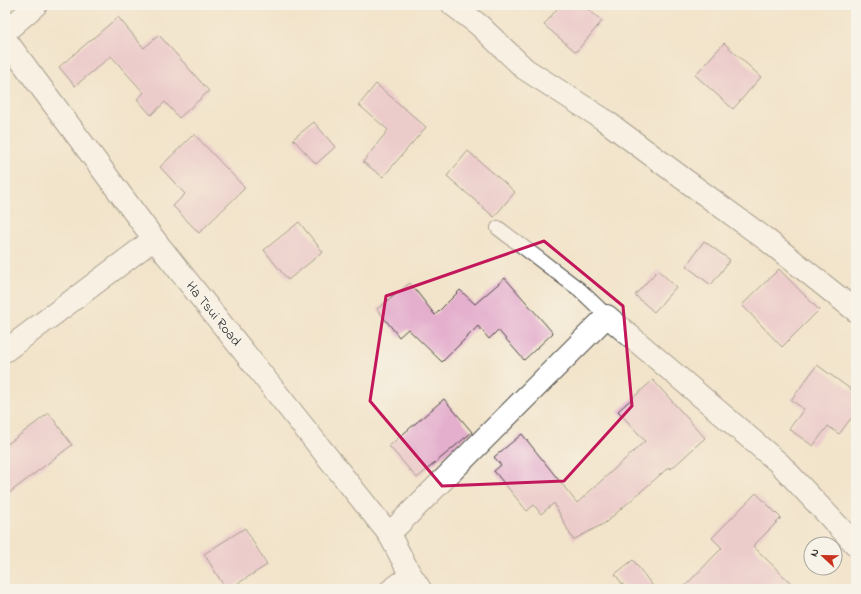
<svg xmlns="http://www.w3.org/2000/svg" width="861" height="594" viewBox="0 0 861 594" font-family="'Indie Flower',sans-serif">
<style>
.building{fill:#e4aecd}
.lines{fill:none;stroke-linecap:round;stroke-linejoin:round}
.service-casing{stroke:#494743;stroke-width:16}
.minor-casing{stroke:#494743;stroke-width:24}
.tertiary-casing{stroke:#494743;stroke-width:24}
.service{stroke:#fff;stroke-width:14}
.minor{stroke:#fff;stroke-width:22}
.tertiary{stroke:#fff;stroke-width:22}
.marked{fill:none;stroke:#c2185b;stroke-width:3;stroke-linejoin:round}
.labels{text-anchor:middle;dominant-baseline:central;stroke-width:3.5;stroke-linejoin:round;paint-order:stroke}
.street-label{font-size:14px;fill:#2b2b2b;stroke:#f7f3e8}
</style>
<rect width="100%" height="100%" fill="#f7f3e8"/>
<filter id="ink" filterUnits="userSpaceOnUse"><feTurbulence type="fractalNoise" baseFrequency=".025" numOctaves="2"/><feDisplacementMap in="SourceGraphic" scale="8" xChannelSelector="R" yChannelSelector="G"/><feConvolveMatrix kernelMatrix="1 2 1 2 8 2 1 2 1" color-interpolation-filters="sRGB"/></filter>
<filter id="wash" filterUnits="userSpaceOnUse"><feTurbulence type="fractalNoise" baseFrequency=".012" numOctaves="4" result="noise"/><feDisplacementMap in="SourceGraphic" scale="16" xChannelSelector="R" yChannelSelector="G"/><feGaussianBlur stdDeviation="0.9" result="paint"/><feColorMatrix in="noise" values="0 0 0 0 0 0 0 0 0 0 0 0 0 0 0 0 0 1.4 0 .05"/><feComposite in="paint" operator="in"/></filter>
<g filter="url(#wash)">
<rect width="100%" height="100%" fill="#f2e4cb"/>
<g id="blocks">
<g class="building">
<path d="M 560,5 L 583,5 L 602,21 L 576,52 L 544,25 Z"/>
<path d="M 118,17 L 144,48 L 159,35 L 209,91 L 179,118 L 165,102 L 151,115 L 137,99 L 144,93 L 111,56 L 75,86 L 59,67 Z"/>
<path d="M 724,43 L 761,77 L 733,109 L 695,75 Z"/>
<path d="M 376,84 L 426,127 L 383,177 L 363,162 L 388,130 L 359,105 Z"/>
<path d="M 314,122 L 335,147 L 316,164 L 293,139 Z"/>
<path d="M 194,134 L 245,188 L 199,233 L 173,206 L 185,194 L 160,167 Z"/>
<path d="M 468,151 L 515,192 L 494,217 L 447,176 Z"/>
<path d="M 299,222 L 323,252 L 288,280 L 264,250 Z"/>
<path d="M 704,241 L 730,260 L 711,285 L 686,266 Z"/>
<path d="M 779,269 L 819,310 L 782,347 L 742,305 Z"/>
<path d="M 658,270 L 676,287 L 654,312 L 635,295 Z"/>
<path d="M 505,278 L 553,333 L 524,360 L 498,330 L 489,339 L 478,326 L 442,362 L 408,329 L 399,337 L 377,309 L 410,283 L 435,315 L 460,290 L 475,304 Z"/>
<path d="M 817,365 L 856,393 L 856,412 L 839,434 L 828,426 L 813,446 L 789,429 L 804,409 L 791,400 Z"/>
<path d="M 653,380 L 705,438 L 671,469 L 669,467 L 605,523 L 573,540 L 554,503 L 541,514 L 534,505 L 527,511 L 494,471 L 501,465 L 494,457 L 522,434 L 577,503 L 645,441 L 618,411 Z"/>
<path d="M 444,399 L 472,432 L 417,478 L 389,446 Z"/>
<path d="M 49,413 L 72,445 L 5,496 L 5,446 Z"/>
<path d="M 756,493 L 781,518 L 753,546 L 797,589 L 682,589 L 722,548 L 712,538 Z"/>
<path d="M 245,528 L 267,565 L 229,589 L 226,589 L 204,554 Z"/>
<path d="M 633,560 L 655,589 L 626,589 L 615,574 Z"/>
</g>
</g>
</g>
<g filter="url(#ink)">
<use href="#blocks" fill-opacity="0" stroke="#494743" stroke-width="1"/>
<g class="lines">
<defs>
<g id="service">
<path d="M 498,228 L 580,290 L 607,316"/>
<path d="M 386,589 L 409,572"/>
</g>
<g id="minor">
<path d="M 453,5 L 479,25 L 525,69 L 603,119 L 685,180 L 767,240 L 856,311"/>
<path d="M 5,32 L 36,5"/>
<path d="M 5,351 L 154,239"/>
<path d="M 389,534 L 607,316 L 779,463 L 856,545"/>
</g>
<path id="tertiary" d="M 5,39 L 154,239 L 389,534 L 409,572 L 420,589"/>
</defs>
<use href="#service" class="service-casing"/>
<use href="#minor" class="minor-casing"/>
<use href="#tertiary" class="tertiary-casing"/>
<use href="#service" class="service"/>
<use href="#minor" class="minor"/>
<use href="#tertiary" class="tertiary"/>
</g>
</g>
<path d="M0 0H861V594H0ZM 544,241 L 623,306 L 632,406 L 564,481 L 442,486 L 370,401 L 386,296 Z" fill="#f2e4cb" fill-opacity=".55" fill-rule="evenodd"/>
<path class="marked" d="M 544,241 L 623,306 L 632,406 L 564,481 L 442,486 L 370,401 L 386,296 Z"/>
<g class="labels">
<g class="street-label">
<text transform="translate(213 314) rotate(51)">Ha Tsui Road</text>
</g>
</g>
<rect width="861" height="594" fill="none" stroke="#f7f3e8" stroke-width="20"/>
<g transform="translate(823 556) rotate(292)"><circle r="19" fill="#f7f3e8" stroke="#a5a39c"/>
<path d="M0-3L7 15L0 10L-7 15Z" fill="#c8321e"/>
<text y="-6" font-size="11" font-weight="bold" text-anchor="middle" fill="#2b2b2b">N</text>
</g>
</svg>
